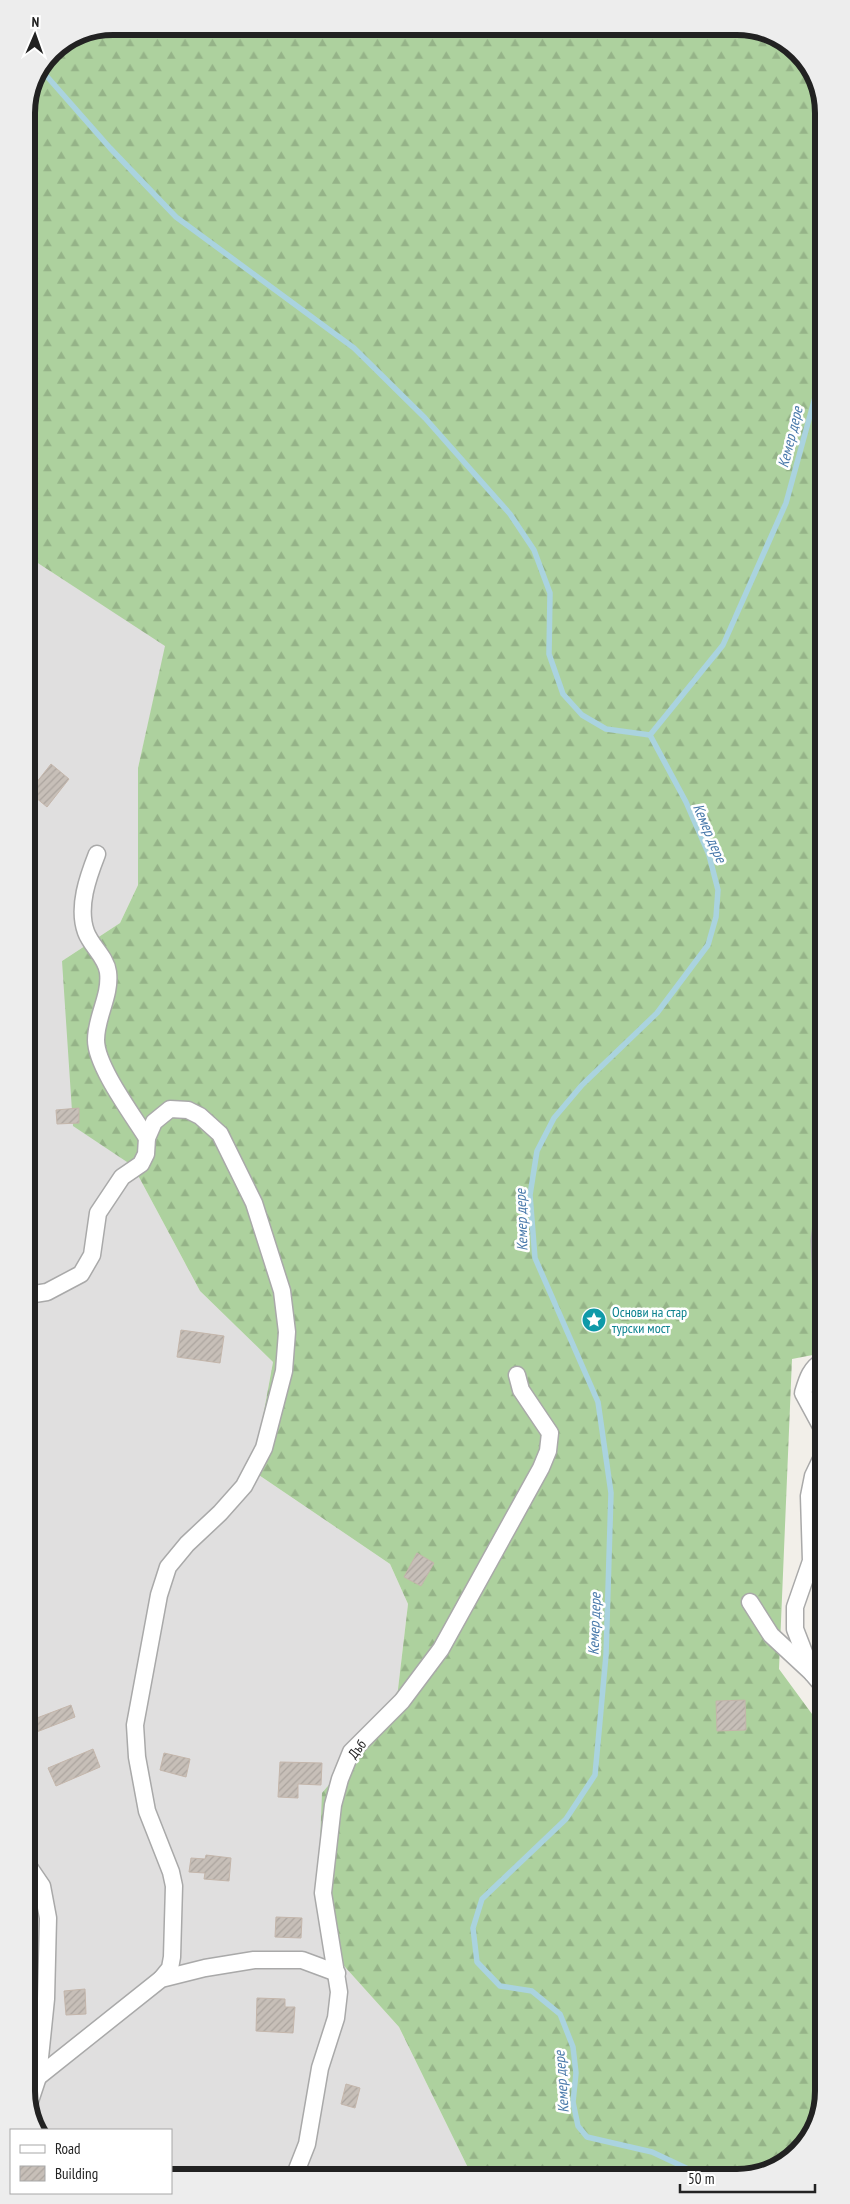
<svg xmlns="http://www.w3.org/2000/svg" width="850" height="2204" viewBox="0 0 850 2204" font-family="'PT Sans Narrow',sans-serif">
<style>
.residential{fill:#e0dfdf}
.forest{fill:url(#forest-firs)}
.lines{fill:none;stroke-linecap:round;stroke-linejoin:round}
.stream{stroke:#aad3df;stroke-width:5.5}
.building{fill:url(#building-hatch);stroke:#c4b6ab}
.minor-casing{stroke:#a9a9a9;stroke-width:19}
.minor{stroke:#fff;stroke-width:16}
.labels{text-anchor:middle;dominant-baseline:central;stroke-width:5;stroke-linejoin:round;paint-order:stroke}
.culture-label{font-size:14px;fill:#0d838f;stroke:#fff;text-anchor:start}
.street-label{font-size:14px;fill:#222;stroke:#fff}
.water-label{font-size:15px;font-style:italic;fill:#4a7aab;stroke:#fff}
.rim{fill:none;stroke:#222;stroke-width:6}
</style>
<defs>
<pattern id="forest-firs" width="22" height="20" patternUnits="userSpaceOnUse" patternTransform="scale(1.25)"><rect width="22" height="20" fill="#add19e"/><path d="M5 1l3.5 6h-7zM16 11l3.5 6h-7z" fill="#95b388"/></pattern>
<pattern id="building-hatch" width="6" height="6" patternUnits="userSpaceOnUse" patternTransform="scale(1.25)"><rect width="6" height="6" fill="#c7bfb8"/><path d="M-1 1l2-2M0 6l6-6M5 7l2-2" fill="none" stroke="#aba49e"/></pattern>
</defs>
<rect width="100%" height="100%" fill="#f2efe9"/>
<path class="residential" d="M 27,556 L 166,646 L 138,768 L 138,885 L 120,923 L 62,961 L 133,1166 L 200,1291 L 273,1362 L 253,1471 L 390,1564 L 408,1604 L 396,1706 L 336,1957 L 399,2027 L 472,2176 L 171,2177 L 171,2130 L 40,2130 L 29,2114 Z"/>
<path class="forest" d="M 743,26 L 790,44 L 821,90 L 823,1353 L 792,1359 L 779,1669 L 823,1729 L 824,2091 L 806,2144 L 760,2175 L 472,2176 L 399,2027 L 336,1957 L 318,1894 L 322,1793 L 396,1706 L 408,1604 L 390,1564 L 253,1471 L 273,1362 L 200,1291 L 133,1166 L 73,1126 L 62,961 L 120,923 L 138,885 L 138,768 L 165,646 L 27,556 L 26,108 L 52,51 L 80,33 Z"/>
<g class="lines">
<g class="stream">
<path d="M 43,72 L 110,148 L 176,217 L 354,348 L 425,418 L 510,514 L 534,550 L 550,593 L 549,654 L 563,694 L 582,715 L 606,729 L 650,735"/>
<path d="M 821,176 L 819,223 L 821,233"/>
<path d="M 701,2175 L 652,2152 L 587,2137 L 578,2126 L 573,2102 L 576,2073 L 573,2047 L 560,2014 L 532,1991 L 500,1986 L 477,1962 L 473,1928 L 482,1899 L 566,1819 L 595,1775 L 606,1655 L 611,1493 L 598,1402 L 535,1258 L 530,1195 L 537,1151 L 554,1118 L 582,1085 L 657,1013 L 708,945 L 716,917 L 718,890 L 709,855 L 686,802 L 650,735 L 723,645 L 786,503 L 817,390 L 821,366"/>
</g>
</g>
<g class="building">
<path d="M 51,764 L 69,779 L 47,807 L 29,792 Z"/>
<path d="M 79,1108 L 79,1123 L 57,1124 L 56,1110 Z"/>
<path d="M 181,1330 L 224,1336 L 220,1363 L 177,1357 Z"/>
<path d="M 417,1553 L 434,1563 L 421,1586 L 404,1577 Z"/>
<path d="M 745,1700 L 746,1730 L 717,1731 L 716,1701 Z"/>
<path d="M 71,1705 L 75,1717 L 29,1735 L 29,1721 Z"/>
<path d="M 93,1749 L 100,1767 L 56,1786 L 48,1768 Z"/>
<path d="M 164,1753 L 190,1759 L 186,1777 L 160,1770 Z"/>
<path d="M 280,1762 L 322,1763 L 321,1785 L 298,1784 L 298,1798 L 278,1797 Z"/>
<path d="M 206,1855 L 231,1858 L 229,1881 L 204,1879 L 205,1873 L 189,1872 L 191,1858 L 205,1859 Z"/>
<path d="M 276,1917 L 302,1918 L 301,1938 L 275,1937 Z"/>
<path d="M 85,1989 L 86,2014 L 66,2015 L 64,1991 Z"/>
<path d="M 257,1998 L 285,1999 L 285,2007 L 295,2007 L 293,2033 L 256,2031 Z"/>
<path d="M 346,2084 L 360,2088 L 355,2108 L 341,2104 Z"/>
</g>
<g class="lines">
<defs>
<g id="minor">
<path d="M 97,854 C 88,877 77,907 86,932 C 91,946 106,957 108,972 C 111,996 96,1016 96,1040 C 96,1066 132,1114 147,1138"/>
<path d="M 822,1223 L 820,1241 L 823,1312"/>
<path d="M 28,1295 L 47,1292 L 81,1274 L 92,1255 L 98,1213 L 122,1177 L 141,1164 L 146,1154 L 147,1138 L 154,1122 L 170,1109 L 188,1110 L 200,1116 L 220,1134 L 254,1203 L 282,1291 L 287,1332 L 284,1371 L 264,1448 L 244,1486 L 220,1513 L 187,1544 L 168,1567 L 159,1595 L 135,1725 L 137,1757 L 147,1811 L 171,1872 L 174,1886 L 172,1957 L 170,1968 L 161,1979"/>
<path d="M 823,1361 C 810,1368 807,1380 803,1393 L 823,1430"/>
<path d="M 750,1602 L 771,1635 L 812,1673 L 823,1686"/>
<path d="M 812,1673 L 795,1629 L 795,1607 L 811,1561 L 809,1496 L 813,1476 L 823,1455"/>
<path d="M 29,1867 L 42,1886 L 48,1918 L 46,1999 L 38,2077 L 29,2104"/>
<path d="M 38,2077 L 161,1979 L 205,1968 L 254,1960 L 302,1960 L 337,1973"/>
<path d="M 294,2177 L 307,2144 L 320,2068 L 336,2018 L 339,1992 L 323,1893 L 333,1805 L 340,1779 L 351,1752 L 402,1701 L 441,1649 L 541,1468 L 548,1451 L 550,1433 L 521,1390 L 517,1375"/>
</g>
</defs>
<use href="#minor" class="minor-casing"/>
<use href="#minor" class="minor"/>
</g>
<defs>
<symbol id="sight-disc" viewBox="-11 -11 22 22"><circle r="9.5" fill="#0f9aa8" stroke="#fff"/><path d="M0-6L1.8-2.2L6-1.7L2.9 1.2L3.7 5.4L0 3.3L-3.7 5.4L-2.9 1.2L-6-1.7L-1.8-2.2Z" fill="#fff"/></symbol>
</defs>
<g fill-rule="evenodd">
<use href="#sight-disc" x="580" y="1306" width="28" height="28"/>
</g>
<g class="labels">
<g class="culture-label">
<text x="612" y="1312">Основи на стар<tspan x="612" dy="16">турски мост</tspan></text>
</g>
<g class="street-label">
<text transform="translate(357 1749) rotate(-52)">Дъб</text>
</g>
<g class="water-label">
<text transform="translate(790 437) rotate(-76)">Кемер дере</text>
<text transform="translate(710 833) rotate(67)">Кемер дере</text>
<text transform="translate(521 1220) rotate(-92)">Кемер дере</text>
<text transform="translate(594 1624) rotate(-88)">Кемер дере</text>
<text transform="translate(561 2082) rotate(-94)">Кемер дере</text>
</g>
</g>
<path d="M0 0H850V2204H0ZM113 35H737A78 78 0 0 1 815 113V2091A78 78 0 0 1 737 2169H113A78 78 0 0 1 35 2091V113A78 78 0 0 1 113 35Z" fill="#ededed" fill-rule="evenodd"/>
<path class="rim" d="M113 35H737A78 78 0 0 1 815 113V2091A78 78 0 0 1 737 2169H113A78 78 0 0 1 35 2091V113A78 78 0 0 1 113 35Z"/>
<rect x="10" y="2129" width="162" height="65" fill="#ffffff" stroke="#a7a7a7"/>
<rect x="20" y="2145" width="25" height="8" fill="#ffffff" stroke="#a7a7a7"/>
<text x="55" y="2154" font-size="15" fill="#222222">Road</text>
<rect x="20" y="2166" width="25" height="15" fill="url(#building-hatch)" stroke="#a7a7a7"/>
<text x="55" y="2179" font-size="15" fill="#222222">Building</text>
<g transform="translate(35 35) rotate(2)" stroke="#ffffff" stroke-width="4" paint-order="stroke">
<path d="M0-4L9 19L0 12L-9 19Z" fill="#222222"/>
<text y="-8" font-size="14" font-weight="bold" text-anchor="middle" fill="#222222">N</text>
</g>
<path d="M680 2184v8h135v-8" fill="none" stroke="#222222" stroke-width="2.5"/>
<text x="688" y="2184" font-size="15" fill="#222222" stroke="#ffffff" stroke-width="4" paint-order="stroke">50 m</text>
</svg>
